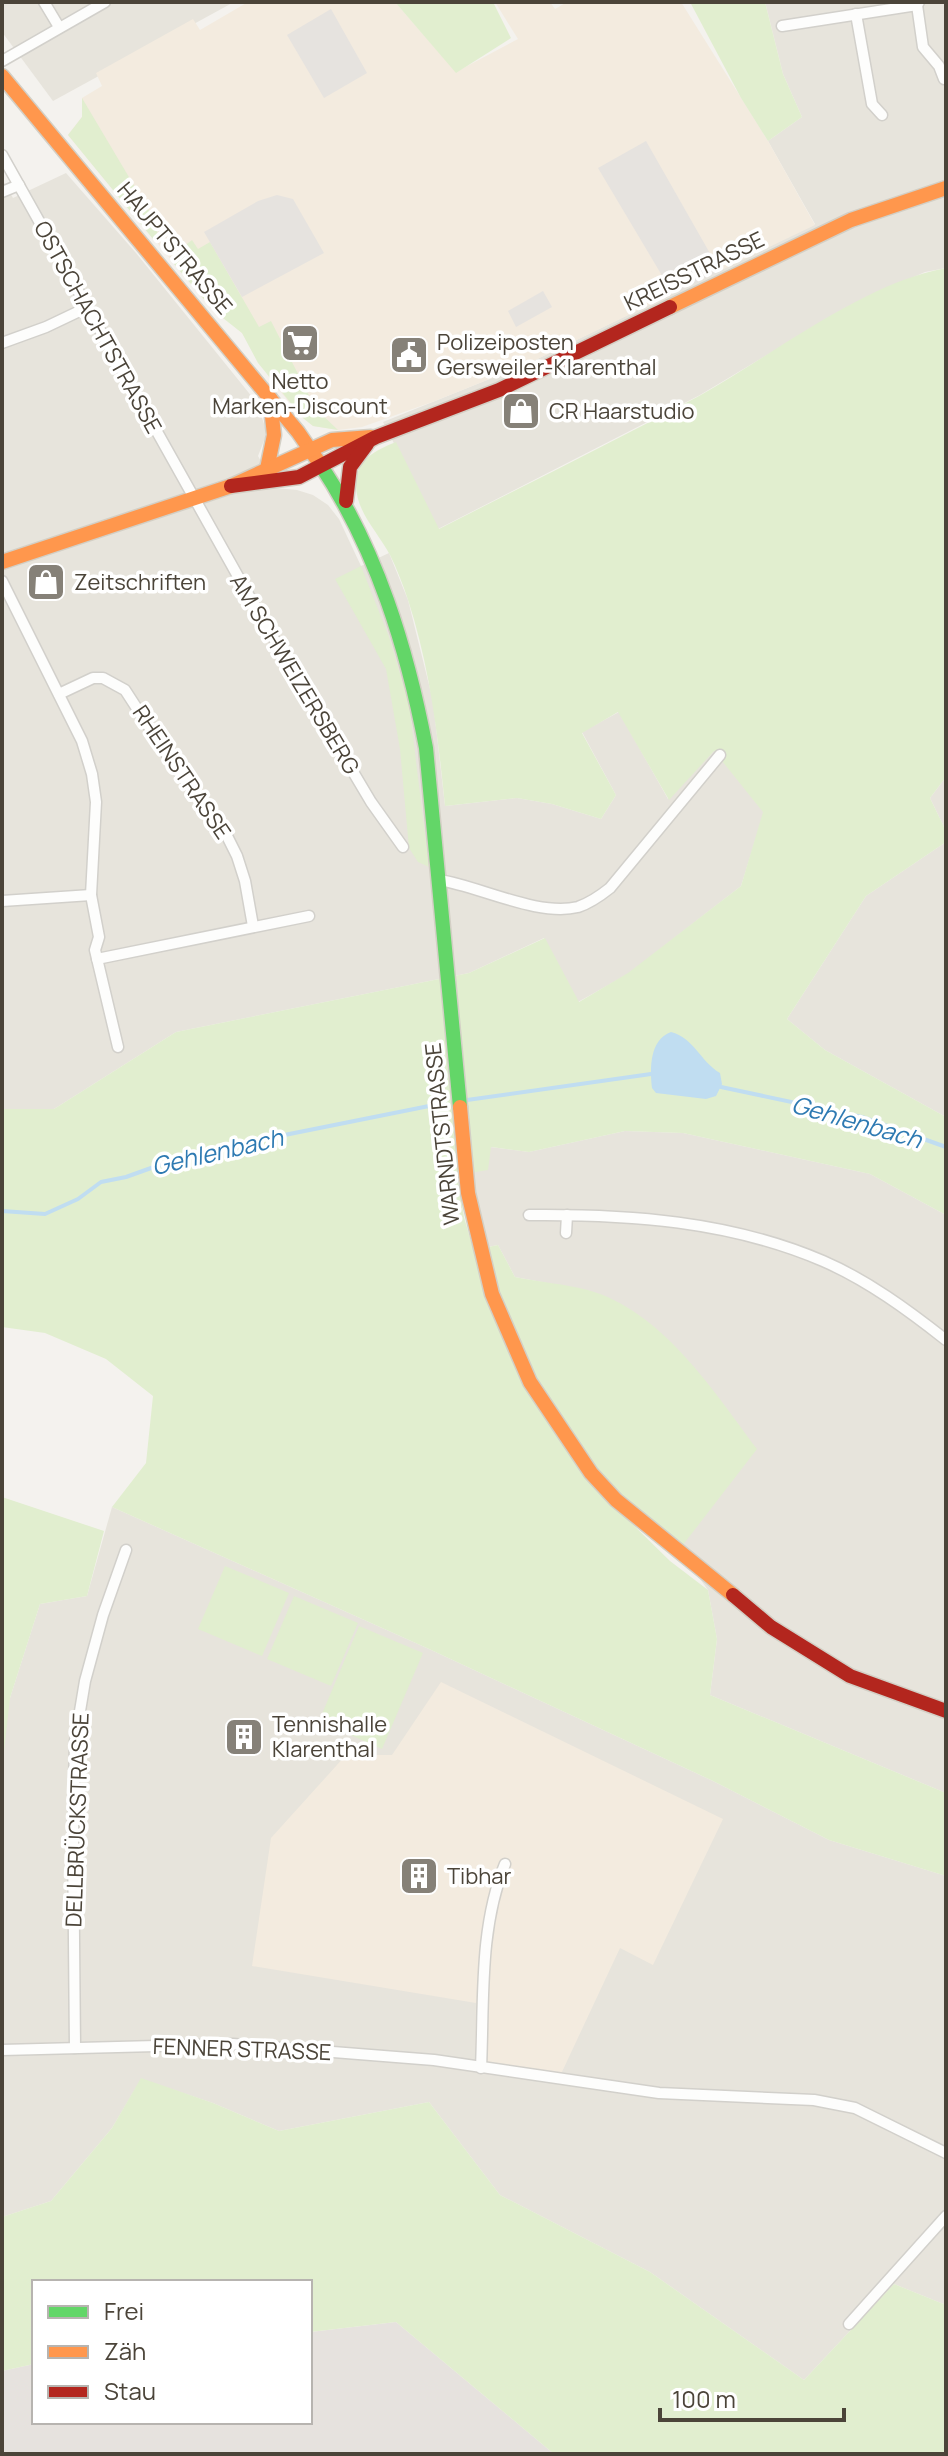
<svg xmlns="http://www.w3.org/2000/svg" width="948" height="2456" viewBox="0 0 948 2456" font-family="Manrope,sans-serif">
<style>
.residential{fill:#e7e4dc}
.commercial{fill:#f3ebdf}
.industrial{fill:#e6e2de}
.green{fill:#e1eecf}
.parking{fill:#e6e3df}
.water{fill:#c0ddf1}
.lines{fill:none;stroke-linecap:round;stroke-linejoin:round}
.stream{stroke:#c0ddf1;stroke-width:4}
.street-casing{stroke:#d2d0cb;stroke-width:13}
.fast-casing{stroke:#d3cfc5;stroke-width:17}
.slow-casing{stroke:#d3cfc5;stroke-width:17}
.jam-casing{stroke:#d3cfc5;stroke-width:17}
.street{stroke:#fdfdfc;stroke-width:10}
.fast{stroke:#63d668;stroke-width:14}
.slow{stroke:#ff974d;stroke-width:14}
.jam{stroke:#b3261e;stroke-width:14}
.labels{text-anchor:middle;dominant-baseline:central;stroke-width:7;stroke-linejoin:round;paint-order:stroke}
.street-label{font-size:22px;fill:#4b4439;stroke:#fff}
.poi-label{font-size:22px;fill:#4b4439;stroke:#fff;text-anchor:start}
.water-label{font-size:24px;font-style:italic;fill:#2e7ab2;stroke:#fff}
</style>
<rect width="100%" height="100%" fill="#f4f2ee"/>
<g class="residential">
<path d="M 2,2 L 234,2 L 53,101 L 2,32 Z"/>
<path d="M 765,2 L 946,2 L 946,268 L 925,272 L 849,306 L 700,395 L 438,529 L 383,422 L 527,364 L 815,224 L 768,141 L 802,117 L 783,74 Z"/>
<path d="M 66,173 L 136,253 L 257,403 L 265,427 L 265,438 L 258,456 L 276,488 L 297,490 L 313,495 L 328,505 L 339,519 L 361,566 L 389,553 L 408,600 L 433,701 L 445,806 L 517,798 L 552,804 L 601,819 L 616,795 L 582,732 L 619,712 L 668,799 L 714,750 L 764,812 L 741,886 L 628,974 L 578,1002 L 544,938 L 469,973 L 176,1032 L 54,1109 L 2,1109 L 2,179 L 13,198 Z"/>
<path d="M 946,777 L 946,831 L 930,798 Z"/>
<path d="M 946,842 L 946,1117 L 825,1050 L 787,1019 L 866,896 Z"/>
<path d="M 625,1131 L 683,1133 L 870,1174 L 946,1215 L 946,1793 L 710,1695 L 717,1639 L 708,1590 L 679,1550 L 590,1291 L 515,1277 L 498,1245 L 483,1248 L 469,1173 L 490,1147 L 529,1152 Z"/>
<path d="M 112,1507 L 429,1649 L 713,1781 L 829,1840 L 946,1876 L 946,2305 L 894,2284 L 804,2380 L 650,2272 L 500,2195 L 429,2102 L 279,2131 L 213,2103 L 141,2079 L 112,2128 L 51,2201 L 2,2217 L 2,1697 L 10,1698 L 40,1604 L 87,1596 Z"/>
</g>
<g class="commercial">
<path d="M 248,2 L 395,2 L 456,72 L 518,39 L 495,2 L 550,2 L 555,9 L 567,2 L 681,2 L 768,141 L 815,225 L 527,364 L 435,401 L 362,427 L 338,430 L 313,426 L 303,418 L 272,382 L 242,333 L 206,302 L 68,135 L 82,117 L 82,98 L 102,86 L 96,73 L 193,19 L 200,30 Z"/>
<path d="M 441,1682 L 723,1819 L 653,1965 L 620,1948 L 561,2074 L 475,2061 L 476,2003 L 252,1966 L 271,1838 L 346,1755 L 392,1755 Z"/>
</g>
<path class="industrial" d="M 396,2322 L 554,2454 L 2,2454 L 2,2371 L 34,2364 L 34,2422 L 310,2422 L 310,2332 Z"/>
<g class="green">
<path d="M 395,2 L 493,2 L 511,38 L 456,73 Z"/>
<path d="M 690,2 L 765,2 L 783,74 L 802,117 L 768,141 L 741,98 Z"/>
<path d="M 82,98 L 158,226 L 157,233 L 153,239 L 68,135 L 82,117 Z"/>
<path d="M 192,240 L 198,249 L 210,242 L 259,327 L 271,321 L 316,409 L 338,430 L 313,426 L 303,418 L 258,363 L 242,333 L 214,311 L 174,264 L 179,250 Z"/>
<path d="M 946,268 L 946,777 L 930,798 L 946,831 L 946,842 L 866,896 L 787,1019 L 825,1050 L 946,1117 L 946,1215 L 870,1174 L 683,1133 L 625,1131 L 529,1152 L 491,1147 L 488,1170 L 457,1175 L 464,1217 L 487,1296 L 526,1385 L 613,1505 L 670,1561 L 708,1590 L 717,1639 L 710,1695 L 946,1793 L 946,1876 L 829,1840 L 713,1781 L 429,1649 L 112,1507 L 146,1463 L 153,1396 L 106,1359 L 45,1333 L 2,1327 L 2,1109 L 54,1109 L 176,1032 L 469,973 L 545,938 L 579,1002 L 628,973 L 741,886 L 763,812 L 714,751 L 669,800 L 618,712 L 582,733 L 616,795 L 601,819 L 552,804 L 517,798 L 445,806 C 438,737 430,667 408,600 C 403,585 397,569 390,555 C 378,532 355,511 356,483 C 357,459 376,450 396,442 L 439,529 C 525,485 613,442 699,396 C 773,355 863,283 946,268 Z"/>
<path d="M 361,566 L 389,637 L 409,704 L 429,867 L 418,862 L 409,848 L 400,749 L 386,669 L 335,579 Z"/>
<path d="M 498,1245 L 515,1277 C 539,1282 565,1284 588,1290 C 662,1311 713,1390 757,1449 L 679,1550 L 619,1497 L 595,1471 L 534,1380 L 510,1329 L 483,1248 Z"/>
<path d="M 2,1497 L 104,1531 L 87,1596 L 40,1604 L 10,1698 L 2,1769 Z"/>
<path d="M 225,1566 L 289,1593 L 262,1656 L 198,1629 Z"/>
<path d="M 294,1596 L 358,1623 L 331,1686 L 267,1659 Z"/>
<path d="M 359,1626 L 423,1653 L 382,1749 L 319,1721 Z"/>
<path d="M 141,2078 L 213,2103 L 279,2131 L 429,2102 L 500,2195 L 650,2272 L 804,2380 L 894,2284 L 946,2305 L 946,2454 L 554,2454 L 396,2322 L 310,2332 L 310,2282 L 34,2282 L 34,2364 L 2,2371 L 2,2217 L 51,2201 L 112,2128 Z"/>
</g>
<g class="parking">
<path d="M 331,9 L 367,73 L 324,98 L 287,35 Z"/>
<path d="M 646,141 L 720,271 L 673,294 L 598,168 Z"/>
<path d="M 277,195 L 293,199 L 324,253 L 242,297 L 204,232 L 258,201 Z"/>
<path d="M 543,291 L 552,307 L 516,327 L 508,311 Z"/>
</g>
<path class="water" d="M 671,1032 C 694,1038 700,1061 720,1073 L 722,1084 L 716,1096 L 706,1099 L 656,1093 L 652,1088 C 650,1069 649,1040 671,1032 Z"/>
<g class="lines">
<g class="stream">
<path d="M 721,1087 L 862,1117 L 946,1147"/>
<path d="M 467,1100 L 651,1074"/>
<path d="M 2,1211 L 45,1214 L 78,1199 L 101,1182 L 126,1177 L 190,1154 L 439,1104"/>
</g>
<defs>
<g id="street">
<path d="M 44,2 L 59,27"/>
<path d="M 917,5 L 923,47 L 939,66 L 944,79"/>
<path d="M 856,14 L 872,104 L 882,115"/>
<path d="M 782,26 L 917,5 L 919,2"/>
<path d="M 2,61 L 105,2"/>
<path d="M 2,155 L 258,612 L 371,802 L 403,847"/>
<path d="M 2,192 L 19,185"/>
<path d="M 2,343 L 46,327 L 88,307"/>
<path d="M 2,581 L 82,741 L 92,774 L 96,802 L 91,895 L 99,937 L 95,950 L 118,1047"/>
<path d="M 59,694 L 93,678 L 103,678 L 125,690 L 175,767 L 225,832 L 237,856 L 245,881 L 253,926"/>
<path d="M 439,880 C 479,886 538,917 578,907 C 590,903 600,896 610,888 L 720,755"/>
<path d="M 2,901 L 91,895"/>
<path d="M 97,959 L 309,916"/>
<path d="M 529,1215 C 628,1214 730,1221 823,1261 C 867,1280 908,1310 946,1340"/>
<path d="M 566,1233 L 567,1215"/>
<path d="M 75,2048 L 73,1832 L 75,1741 L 85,1681 L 103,1615 L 126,1550"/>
<path d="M 2,2050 L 233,2044 L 434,2060 L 659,2093 L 814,2100 L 855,2108 L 946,2153"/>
<path d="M 481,2068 C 484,2000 479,1928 505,1864"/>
<path d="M 849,2324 L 946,2216"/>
</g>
<path id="fast" d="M 320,464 C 377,550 407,648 426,748 L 460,1107"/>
<g id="slow">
<path d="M 2,76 L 298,432 L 320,464"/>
<path d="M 670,307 L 851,220 L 946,188"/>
<path d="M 267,469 L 274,435 L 270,398"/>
<path d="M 2,562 L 231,486 L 332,440 L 371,437"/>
<path d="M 460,1107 L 468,1193 L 492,1294 L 530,1382 L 591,1473 L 616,1500 L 733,1595"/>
</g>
<g id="jam">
<path d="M 231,486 L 299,477 L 376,437 L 499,390 L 670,307"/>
<path d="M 346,501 L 350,467 L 367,444"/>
<path d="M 733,1595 L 771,1627 L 850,1676 L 946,1711"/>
</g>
</defs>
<use href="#street" class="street-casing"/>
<use href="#fast" class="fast-casing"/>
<use href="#slow" class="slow-casing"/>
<use href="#jam" class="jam-casing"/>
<use href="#street" class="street"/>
<use href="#fast" class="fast"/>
<use href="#slow" class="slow"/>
<use href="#jam" class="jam"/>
</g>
<defs>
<symbol id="supermarket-square" viewBox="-11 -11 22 22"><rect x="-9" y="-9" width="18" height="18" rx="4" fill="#868178" stroke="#fff"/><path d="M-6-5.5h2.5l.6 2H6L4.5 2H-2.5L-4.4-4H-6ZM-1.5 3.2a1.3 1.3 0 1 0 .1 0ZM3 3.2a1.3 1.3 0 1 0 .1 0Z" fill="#fff"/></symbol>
<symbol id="civic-square" viewBox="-11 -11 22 22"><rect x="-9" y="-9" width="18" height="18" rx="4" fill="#868178" stroke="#fff"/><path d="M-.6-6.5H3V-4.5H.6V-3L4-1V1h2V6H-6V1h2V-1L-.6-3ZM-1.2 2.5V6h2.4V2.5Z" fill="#fff"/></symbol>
<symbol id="shop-square" viewBox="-11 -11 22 22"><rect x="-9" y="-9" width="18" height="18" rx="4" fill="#868178" stroke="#fff"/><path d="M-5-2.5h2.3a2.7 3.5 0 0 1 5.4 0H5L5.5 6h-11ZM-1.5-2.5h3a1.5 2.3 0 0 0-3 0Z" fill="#fff"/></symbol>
<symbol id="building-square" viewBox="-11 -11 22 22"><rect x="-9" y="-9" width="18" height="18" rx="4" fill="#868178" stroke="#fff"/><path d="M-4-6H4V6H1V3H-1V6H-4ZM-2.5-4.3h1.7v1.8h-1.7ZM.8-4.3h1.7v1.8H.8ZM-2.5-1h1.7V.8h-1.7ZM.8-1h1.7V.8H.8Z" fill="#fff"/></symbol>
</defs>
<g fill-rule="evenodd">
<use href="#supermarket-square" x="278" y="321" width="44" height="44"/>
<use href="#civic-square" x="387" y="333" width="44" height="44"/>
<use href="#shop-square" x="499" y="389" width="44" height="44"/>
<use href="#shop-square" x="24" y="560" width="44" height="44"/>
<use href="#building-square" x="222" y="1715" width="44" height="44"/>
<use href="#building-square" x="397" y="1854" width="44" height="44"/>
</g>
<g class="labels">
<g class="street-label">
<text transform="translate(175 248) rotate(50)">HAUPTSTRASSE</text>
<text transform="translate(694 271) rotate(-26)">KREISSTRASSE</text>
<text transform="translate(98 327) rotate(61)">OSTSCHACHTSTRASSE</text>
<text transform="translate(295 674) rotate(59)">AM SCHWEIZERSBERG</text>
<text transform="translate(182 772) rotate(56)">RHEINSTRASSE</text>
<text transform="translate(442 1134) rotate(-96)">WARNDTSTRASSE</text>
<text transform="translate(77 1820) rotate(-88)">DELLBRÜCKSTRASSE</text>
<text transform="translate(242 2049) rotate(2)">FENNER STRASSE</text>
</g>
<g class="poi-label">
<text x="437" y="342">Polizeiposten<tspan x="437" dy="25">Gersweiler-Klarenthal</tspan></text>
<text x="300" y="381" text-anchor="middle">Netto<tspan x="300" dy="25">Marken-Discount</tspan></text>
<text x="549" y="411">CR Haarstudio</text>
<text x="74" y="582">Zeitschriften</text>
<text x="272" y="1724">Tennishalle<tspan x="272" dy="25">Klarenthal</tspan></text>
<text x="447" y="1876">Tibhar</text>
</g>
<g class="water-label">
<text transform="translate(857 1121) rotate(16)">Gehlenbach</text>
<text transform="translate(217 1151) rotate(-13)">Gehlenbach</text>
</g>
</g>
<rect width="948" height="2456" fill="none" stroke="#4b4439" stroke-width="8"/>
<rect x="32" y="2280" width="280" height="144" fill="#ffffff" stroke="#b7b4b0" stroke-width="2"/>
<rect x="48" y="2306" width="40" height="12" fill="#63d668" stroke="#b7b4b0" stroke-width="2"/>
<text x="104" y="2320" font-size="24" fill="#4b4439">Frei</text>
<rect x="48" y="2346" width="40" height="12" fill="#ff974d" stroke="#b7b4b0" stroke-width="2"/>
<text x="104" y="2360" font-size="24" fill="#4b4439">Zäh</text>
<rect x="48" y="2386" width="40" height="12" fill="#b3261e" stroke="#b7b4b0" stroke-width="2"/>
<text x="104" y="2400" font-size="24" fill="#4b4439">Stau</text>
<path d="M660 2408v12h184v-12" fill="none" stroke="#4b4439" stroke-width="4"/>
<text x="672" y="2408" font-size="24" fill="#4b4439" stroke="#ffffff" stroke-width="6" paint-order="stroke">100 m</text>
</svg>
